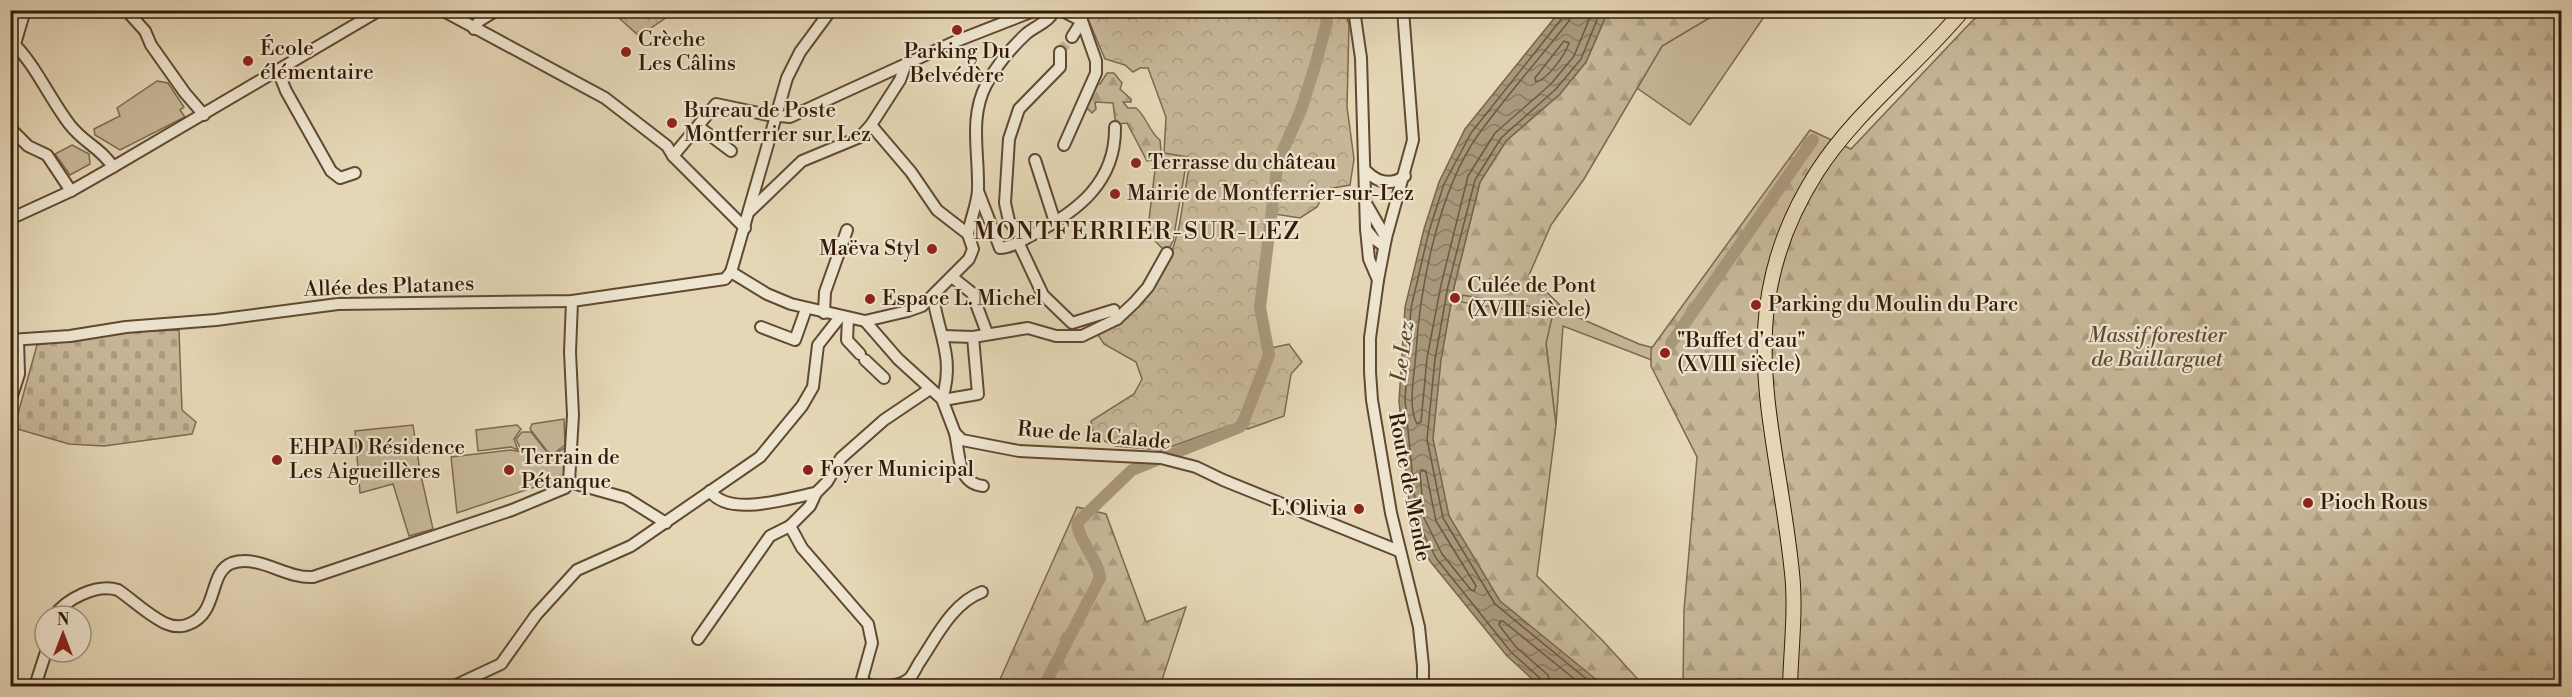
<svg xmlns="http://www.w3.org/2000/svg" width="2572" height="697" viewBox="0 0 2572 697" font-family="'Libre Bodoni',serif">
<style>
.green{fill:#c7b798;stroke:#7d684f;stroke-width:1.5}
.forest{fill:url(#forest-firs);stroke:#7d684f;stroke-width:1.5}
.cemetery{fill:url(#cemetery-stones);stroke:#7d684f;stroke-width:1.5}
.park{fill:url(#park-crowns);stroke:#7d684f;stroke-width:1.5}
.water{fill:url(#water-waves);stroke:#79654c;stroke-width:1.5}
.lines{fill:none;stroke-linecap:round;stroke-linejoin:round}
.shore{stroke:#6e5840;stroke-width:1.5}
.canal{stroke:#a8977a;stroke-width:12}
.minor-tunnel{stroke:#c1b193;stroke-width:10;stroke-dasharray:10 5;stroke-linecap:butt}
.minor-casing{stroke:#604932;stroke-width:14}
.major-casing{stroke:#331a06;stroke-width:16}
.minor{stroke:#eee5d0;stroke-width:10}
.major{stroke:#e5d7b6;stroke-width:14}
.poi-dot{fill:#8f2418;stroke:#eee5d0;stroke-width:2}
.labels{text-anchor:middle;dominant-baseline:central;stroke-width:4.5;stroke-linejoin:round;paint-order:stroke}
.poi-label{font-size:21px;fill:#331a06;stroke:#eee5d0;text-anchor:start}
.street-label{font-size:21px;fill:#331a06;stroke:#eee5d0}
.park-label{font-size:21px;font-style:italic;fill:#5f4932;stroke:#eee5d0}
.water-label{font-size:22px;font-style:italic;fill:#5c462f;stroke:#eee5d0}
.quarter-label{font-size:24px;letter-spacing:1.5px;fill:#331a06;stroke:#eee5d0}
</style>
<defs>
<pattern id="forest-firs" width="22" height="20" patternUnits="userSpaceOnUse" patternTransform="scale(1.5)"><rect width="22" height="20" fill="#c7b798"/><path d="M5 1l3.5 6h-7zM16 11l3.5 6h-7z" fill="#ab9d82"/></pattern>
<pattern id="cemetery-stones" width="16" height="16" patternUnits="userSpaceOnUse" patternTransform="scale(1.5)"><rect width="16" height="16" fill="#c7b798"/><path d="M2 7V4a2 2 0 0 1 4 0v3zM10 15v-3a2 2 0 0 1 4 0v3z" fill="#ab9d82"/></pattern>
<pattern id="park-crowns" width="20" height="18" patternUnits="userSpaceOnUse" patternTransform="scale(1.5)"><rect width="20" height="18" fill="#c7b798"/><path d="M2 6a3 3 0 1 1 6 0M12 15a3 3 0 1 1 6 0" fill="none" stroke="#ab9d82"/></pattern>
<pattern id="water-waves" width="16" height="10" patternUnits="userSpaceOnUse" patternTransform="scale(1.5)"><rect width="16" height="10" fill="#a8977a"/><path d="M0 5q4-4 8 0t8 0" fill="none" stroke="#897a62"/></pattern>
</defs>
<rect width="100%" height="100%" fill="#e5d7b6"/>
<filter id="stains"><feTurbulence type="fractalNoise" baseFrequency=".00333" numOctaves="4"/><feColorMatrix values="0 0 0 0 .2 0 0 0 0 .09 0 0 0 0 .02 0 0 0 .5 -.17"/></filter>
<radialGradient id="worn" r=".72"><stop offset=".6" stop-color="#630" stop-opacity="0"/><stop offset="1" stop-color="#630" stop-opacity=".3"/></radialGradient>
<g class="green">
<path d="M 1721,11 L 1768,11 L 1690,125 L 1637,88 L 1662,46 Z"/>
<path d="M 157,81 L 168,83 L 184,107 L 180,110 L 185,117 L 120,150 L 95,135 L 94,129 L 120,116 L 117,108 Z"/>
<path d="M 72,145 L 89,154 L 90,164 L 70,175 L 55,154 Z"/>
<path d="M 1157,153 L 1185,153 L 1187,159 L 1173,241 L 1167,253 L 1153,239 L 1147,236 Z"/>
<path d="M 1462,295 L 1553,310 L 1561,306 L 1568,313 L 1639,344 L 1662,350 L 1657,362 L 1563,326 L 1556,425 L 1546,344 L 1461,303 Z"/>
<path d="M 564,419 L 565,445 L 553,454 L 547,451 L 530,429 L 532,424 Z"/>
<path d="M 413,425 L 420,471 L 433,529 L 409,536 L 393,484 L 360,493 L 355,431 Z"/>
<path d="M 517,425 L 521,429 L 514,439 L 518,450 L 511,447 L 478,451 L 476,430 Z"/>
<path d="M 522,432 L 531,432 L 546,451 L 553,455 L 566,447 L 565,483 L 553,488 L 550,482 L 457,513 L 451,457 L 511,450 L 522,452 L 516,439 Z"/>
</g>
<g class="forest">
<path d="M 1608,11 L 1721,11 L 1662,46 L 1584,179 L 1551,225 L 1529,275 L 1561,306 L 1553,310 L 1463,295 L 1461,302 L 1552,317 L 1546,344 L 1556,425 L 1537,576 L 1603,641 L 1644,686 L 1585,686 L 1543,652 L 1450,544 L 1426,435 L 1454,287 L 1480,182 L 1506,141 L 1560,94 L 1586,62 Z"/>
<path d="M 1985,11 L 2561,11 L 2561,686 L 1683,686 L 1684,611 L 1697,457 L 1651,366 L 1651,349 L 1810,130 L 1851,149 L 1972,21 Z"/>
<path d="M 1107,73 L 1114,73 L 1122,83 L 1120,89 L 1131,99 L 1131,102 L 1123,102 L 1128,108 L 1136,108 C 1147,117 1149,132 1160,140 L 1161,151 L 1158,159 L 1147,161 L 1127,123 L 1119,124 L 1115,119 L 1113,103 L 1095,102 L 1096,109 L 1092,113 L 1088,109 L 1082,110 L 1096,84 L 1100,84 Z"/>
<path d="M 1077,507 L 1106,514 L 1146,622 L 1186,607 L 1160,686 L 997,686 Z"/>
</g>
<path class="cemetery" d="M 179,330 L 182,410 L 196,422 L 192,434 L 104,446 L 69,444 L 14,428 L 37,345 L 127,332 Z"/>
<g class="park">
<path d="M 624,11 L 624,10 L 676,11 L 639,36 L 619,18 Z"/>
<path d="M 1081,11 L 1345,11 L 1349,25 L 1347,107 L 1354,159 L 1350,185 L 1327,189 L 1317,207 L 1300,218 L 1275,214 L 1264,309 L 1271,348 L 1289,344 L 1302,362 L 1291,374 L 1284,416 L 1248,429 L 1231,425 L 1162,450 L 1115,446 L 1094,436 L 1091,421 L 1134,394 L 1142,379 L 1136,362 L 1104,344 L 1098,335 L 1120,322 L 1171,255 L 1179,227 L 1190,161 L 1188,157 L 1164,153 L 1166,117 L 1148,68 L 1140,68 L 1133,72 L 1125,65 L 1105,59 L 1085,12 Z"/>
</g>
<path class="water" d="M 1560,11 L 1608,11 L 1586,62 L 1560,94 L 1506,141 L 1480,182 L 1454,287 L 1441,360 L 1433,439 L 1449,516 L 1500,601 L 1604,686 L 1540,686 L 1507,656 L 1430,561 L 1411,522 L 1399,401 L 1405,307 L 1424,229 L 1439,182 L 1465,129 Z"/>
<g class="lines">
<g class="shore">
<path d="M 1572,10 L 1569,21 C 1539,59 1506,96 1478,135 C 1439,190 1420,286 1416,352 C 1415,373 1407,405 1417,424 L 1421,422 L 1427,358 L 1441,285 L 1468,176 L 1495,133 L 1551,84 L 1574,56 L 1593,10"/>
<path d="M 1564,41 L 1569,43 C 1565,55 1548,79 1536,82 L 1535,78 Z"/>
<path d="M 1422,470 L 1426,472 L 1436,521 L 1476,586 L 1474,591 L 1471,590 L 1442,554 L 1424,518 L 1420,473 Z"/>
<path d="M 1544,686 L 1542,680 L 1511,652 L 1436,558 L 1417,521 L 1405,400 L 1411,308 L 1429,231 L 1444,184 L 1471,133 L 1563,17 L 1564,10"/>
<path d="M 1551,686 L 1548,675 L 1516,647 L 1499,625 L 1500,621 L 1503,621 L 1583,686"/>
<path d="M 1595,686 L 1495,604 L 1443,518 L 1427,439 L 1435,359 L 1448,286 L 1475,180 L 1501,138 L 1556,89 L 1581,59 L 1601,10"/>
</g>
<g class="canal">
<path d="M 1671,343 L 1813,140"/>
<path d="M 1044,686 L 1100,578 C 1099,560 1075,537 1078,522 L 1132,470 L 1240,427 L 1244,420 L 1269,355 L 1260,307 L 1278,161 L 1301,110 L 1315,66 L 1327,22 L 1323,10"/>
</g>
<path class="minor-tunnel" d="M 1060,52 L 1072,37"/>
<defs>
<g id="minor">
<path d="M 126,10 L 145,31 L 151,45 L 185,93 L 204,115"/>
<path d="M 442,10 L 605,98 L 667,146 L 673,156 L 745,228"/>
<path d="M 1061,10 L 1082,21"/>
<path d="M 1354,10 L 1361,58 L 1366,229 L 1374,239 L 1384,246"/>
<path d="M 1403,10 L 1413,140 L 1386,238 L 1378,280 L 1370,338 L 1370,372 L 1372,400 L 1391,513 L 1419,627 L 1423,666 L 1423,686"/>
<path d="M 474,29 L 479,21 L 497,10"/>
<path d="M 1072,37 L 1082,21"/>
<path d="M 10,40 C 35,63 49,98 70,125 C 85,144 100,147 113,167"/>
<path d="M 15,44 L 25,10"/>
<path d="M 278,71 L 286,91 L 331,171 L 340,178 L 355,173"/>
<path d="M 699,127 L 731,151"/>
<path d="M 10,128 L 28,146 L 47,155 L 71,191"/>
<path d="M 1064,145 L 1096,73 L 1096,61 L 1082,21"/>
<path d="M 673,156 L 716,104 L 768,115 L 790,117 L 954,42 L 1036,10"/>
<path d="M 1035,160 L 1055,222"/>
<path d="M 1366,171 C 1378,183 1391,186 1405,176"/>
<path d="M 978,191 L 1000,248 C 1011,248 1024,239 1034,234 C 1078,211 1116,182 1115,127"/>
<path d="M 1367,205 L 1386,238"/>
<path d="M 750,211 L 802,161 L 860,137 L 871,125 L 900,80 L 905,66"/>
<path d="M 10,219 L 71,191 L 113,167 L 380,10"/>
<path d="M 1366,229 L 1369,259 L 1378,280"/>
<path d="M 968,234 C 970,220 978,203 978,189 C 979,153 969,118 986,85 C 996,66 1011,48 1026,34 C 1035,26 1050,22 1054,10"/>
<path d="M 1024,239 L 1009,221 L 1005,203 L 1009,139 L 1019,109 L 1060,67 L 1060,52"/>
<path d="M 1018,242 L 1043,295 L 1072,323 L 1114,310 L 1117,319"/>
<path d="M 731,272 L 767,294 L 791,304 L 865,321 L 908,311 L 922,306 L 969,259 L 973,249 L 968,234 L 937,210 L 911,172 L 871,125"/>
<path d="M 731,272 L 787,78 L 800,52 L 831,10"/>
<path d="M 952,277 L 972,293 L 987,333"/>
<path d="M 933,297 C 939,335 955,359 942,399"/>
<path d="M 824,313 L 825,292 L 847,230"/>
<path d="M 848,319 L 847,340 L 860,354"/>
<path d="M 865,321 L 898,359 L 942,399 L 955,433 L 962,440 L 1019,451 L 1161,458 L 1196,467 L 1223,480 L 1399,551"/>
<path d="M 761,327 L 795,340 L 806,309"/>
<path d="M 943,336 L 973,337 L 1028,328 L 1056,336 L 1082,336 L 1117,319 L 1135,302 L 1148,287 L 1167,253"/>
<path d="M 10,340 L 70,336 L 126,327 L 216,320 L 338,304 L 572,301 L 725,279 L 731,272"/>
<path d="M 865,360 L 884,378"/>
<path d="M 943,400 L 978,394 L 973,337"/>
<path d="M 10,402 L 19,374 L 18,340"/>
<path d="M 955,433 C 960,455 957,483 983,486"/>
<path d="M 569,482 L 626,498 L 666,523"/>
<path d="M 710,491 C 729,518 788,498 816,493"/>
<path d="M 790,526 L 802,548 L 868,624 L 872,643 L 862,679 C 869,691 899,687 909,679 C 913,675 916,668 919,663 C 936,638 952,603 982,592"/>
<path d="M 54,616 C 66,599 97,583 118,590 C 133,600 150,617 167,624 C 174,627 183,627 189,624 C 219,613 208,572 232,563 C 259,554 286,579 313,577 L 512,510 L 565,488 L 569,482 L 573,415 L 570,352 L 572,301"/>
<path d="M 698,639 L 770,536 L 790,526 L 810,506 L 816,493 L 827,482 L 841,458 L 884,420 L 930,389"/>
<path d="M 35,686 L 46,652"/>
<path d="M 454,686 L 501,664 L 536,615 L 577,570 L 631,546 L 760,457 L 802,406 L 813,387 L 818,345 L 840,317"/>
</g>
<path id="major" d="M 1790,686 C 1791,649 1796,610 1792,573 C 1777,423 1727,313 1817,172 C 1856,111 1917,66 1963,10"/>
</defs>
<use href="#minor" class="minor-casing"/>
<use href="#major" class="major-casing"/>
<use href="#minor" class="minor"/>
<use href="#major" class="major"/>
</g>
<g class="poi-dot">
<circle cx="957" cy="30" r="6"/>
<circle cx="626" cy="52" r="6"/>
<circle cx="248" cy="61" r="6"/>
<circle cx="672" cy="123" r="6"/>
<circle cx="1136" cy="163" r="6"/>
<circle cx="1115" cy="194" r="6"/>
<circle cx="932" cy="249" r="6"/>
<circle cx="1455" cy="298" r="6"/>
<circle cx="870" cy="299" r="6"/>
<circle cx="1756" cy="305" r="6"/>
<circle cx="1665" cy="353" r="6"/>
<circle cx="277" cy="460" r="6"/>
<circle cx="509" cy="470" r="6"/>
<circle cx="808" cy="470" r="6"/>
<circle cx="2308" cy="503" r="6"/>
<circle cx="1359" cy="509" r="6"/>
</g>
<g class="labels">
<g class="poi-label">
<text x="638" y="40">Crèche<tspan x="638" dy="24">Les Câlins</tspan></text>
<text x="260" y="49">École<tspan x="260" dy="24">élémentaire</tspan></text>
<text x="957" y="52" text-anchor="middle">Parking Du<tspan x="957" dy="24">Belvédère</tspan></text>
<text x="684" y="111">Bureau de Poste<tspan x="684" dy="24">Montferrier sur Lez</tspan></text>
<text x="1148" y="163">Terrasse du château</text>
<text x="1127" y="194">Mairie de Montferrier-sur-Lez</text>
<text x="920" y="249" text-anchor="end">Maëva Styl</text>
<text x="1467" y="286">Culée de Pont<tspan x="1467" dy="24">(XVIII siècle)</tspan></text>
<text x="882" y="299">Espace L. Michel</text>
<text x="1768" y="305">Parking du Moulin du Parc</text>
<text x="1677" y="341">"Buffet d'eau"<tspan x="1677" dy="24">(XVIII siècle)</tspan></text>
<text x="289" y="448">EHPAD Résidence<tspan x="289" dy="24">Les Aigueillères</tspan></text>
<text x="521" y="458">Terrain de<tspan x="521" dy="24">Pétanque</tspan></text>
<text x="820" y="470">Foyer Municipal</text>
<text x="2320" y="503">Pioch Rous</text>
<text x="1347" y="509" text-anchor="end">L'Olivia</text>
</g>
<g class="street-label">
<text transform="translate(389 287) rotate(-2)">Allée des Platanes</text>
<text transform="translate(1094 436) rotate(5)">Rue de la Calade</text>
<text transform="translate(1409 487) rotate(79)">Route de Mende</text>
</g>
<g class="park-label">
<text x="2157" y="336">Massif forestier<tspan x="2157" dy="24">de Baillarguet</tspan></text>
</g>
<g class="water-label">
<text transform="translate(1403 351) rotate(-82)">Le Lez</text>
</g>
<g class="quarter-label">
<text x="1137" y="232">MONTFERRIER-SUR-LEZ</text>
</g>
</g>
<rect width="2572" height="697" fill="none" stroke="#e5d7b6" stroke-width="36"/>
<rect x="12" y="12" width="2548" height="673" fill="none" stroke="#331a06" stroke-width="3"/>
<rect x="18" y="18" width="2536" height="661" fill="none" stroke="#331a06" stroke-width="1.5"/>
<g transform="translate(63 634)"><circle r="28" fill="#eee5d0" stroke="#a3947f" stroke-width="1.5"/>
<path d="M0-4.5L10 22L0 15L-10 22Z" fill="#8f2418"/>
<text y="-9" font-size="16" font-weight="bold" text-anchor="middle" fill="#331a06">N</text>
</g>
<rect width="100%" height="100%" filter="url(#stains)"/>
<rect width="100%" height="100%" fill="url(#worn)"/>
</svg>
